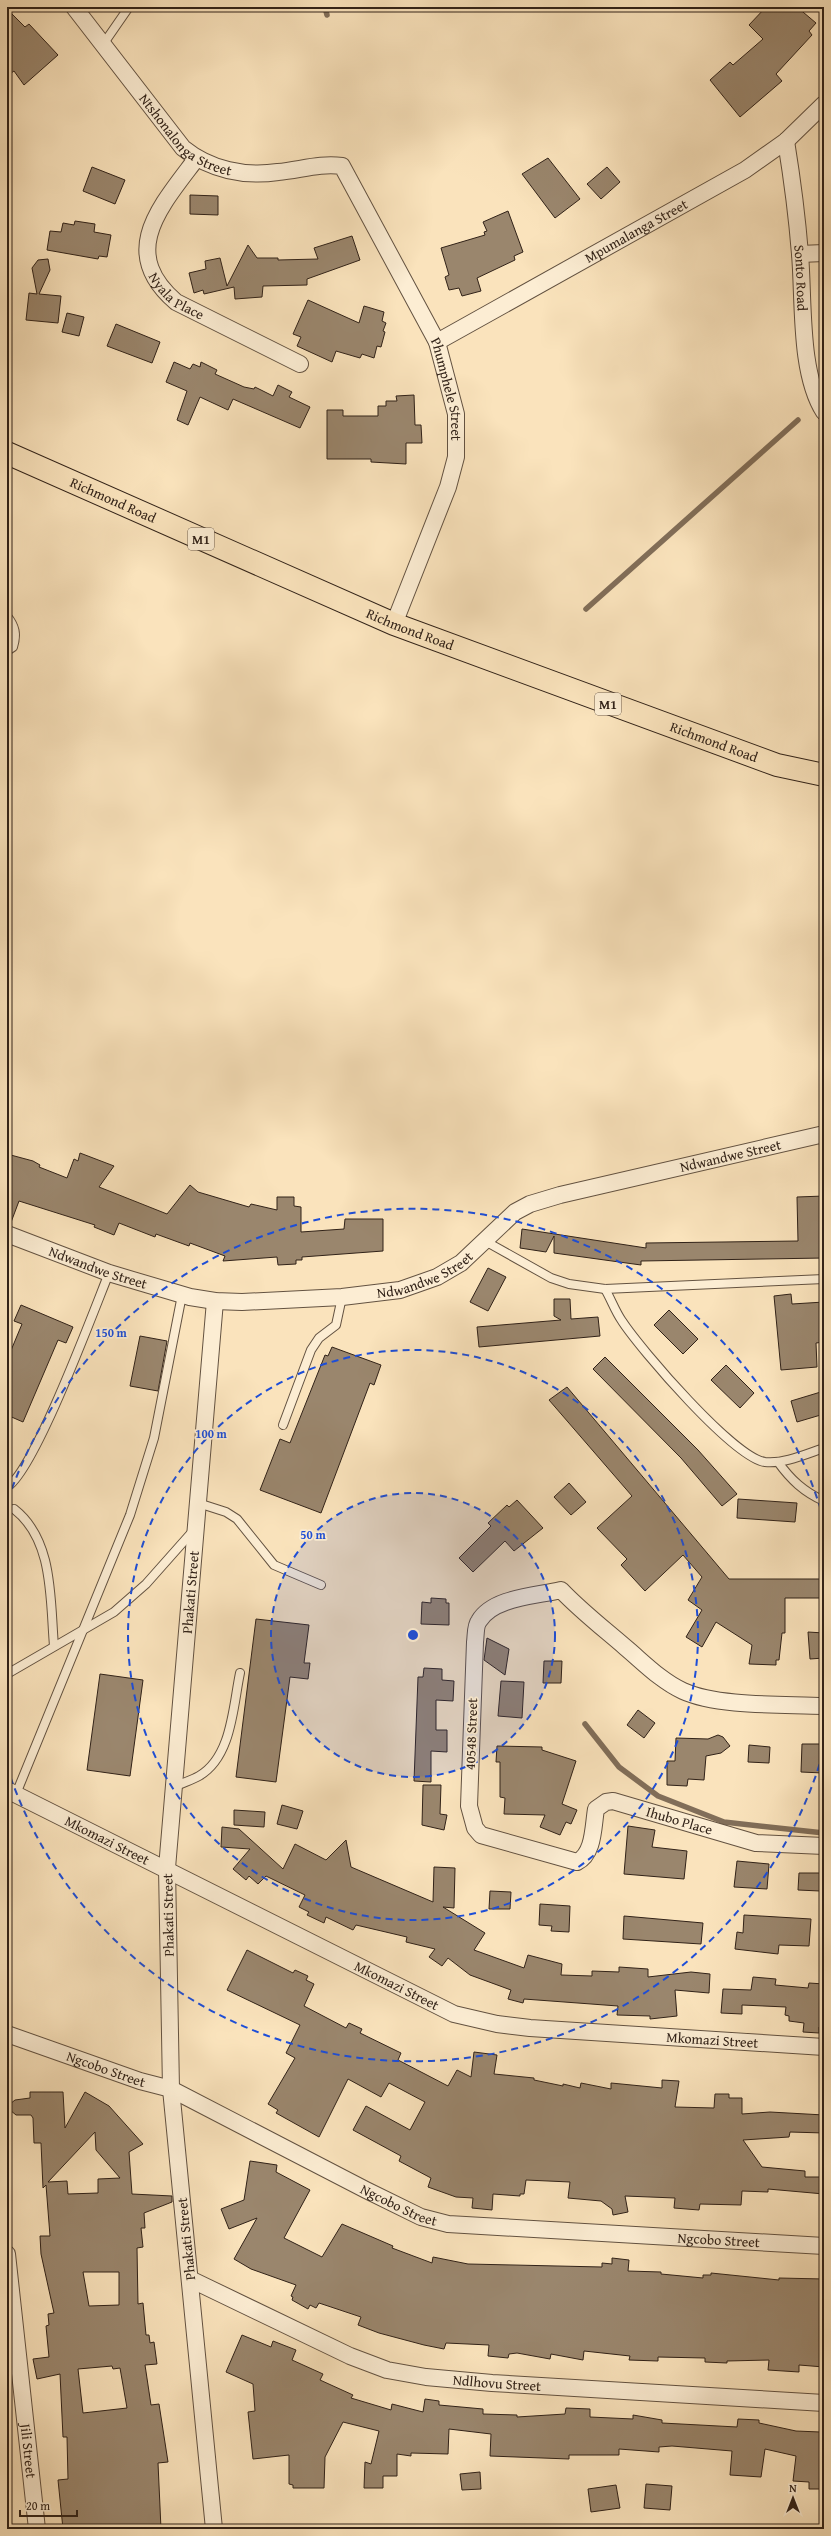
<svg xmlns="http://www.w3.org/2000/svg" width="831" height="2536" viewBox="0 0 831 2536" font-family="'Gentium Book Plus',serif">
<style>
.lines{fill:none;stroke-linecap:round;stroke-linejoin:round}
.stream{stroke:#816e59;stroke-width:5.5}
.building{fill:#9a866d;stroke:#312218;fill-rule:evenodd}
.lane-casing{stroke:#635241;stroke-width:10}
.street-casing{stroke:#635241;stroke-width:18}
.highway-casing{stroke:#312218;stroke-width:24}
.lane{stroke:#fcedd3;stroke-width:8}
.street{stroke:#fcedd3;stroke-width:16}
.highway{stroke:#fae3bc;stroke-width:22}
.ring{fill:none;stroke:#1d4ed8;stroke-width:2;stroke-dasharray:7 5}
.labels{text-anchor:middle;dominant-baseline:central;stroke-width:3.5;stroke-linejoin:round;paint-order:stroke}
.shield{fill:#fcedd3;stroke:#6e5f50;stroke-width:1}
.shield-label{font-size:13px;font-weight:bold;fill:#312218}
.street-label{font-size:14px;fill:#312218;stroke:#fcedd3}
.centre{fill:#1d4ed8;stroke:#fcedd3;stroke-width:2}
.ring-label{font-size:12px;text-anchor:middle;font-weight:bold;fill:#1d4ed8;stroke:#fcedd3;stroke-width:3.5;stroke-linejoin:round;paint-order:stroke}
</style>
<rect width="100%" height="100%" fill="#fae3bc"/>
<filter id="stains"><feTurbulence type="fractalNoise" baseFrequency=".005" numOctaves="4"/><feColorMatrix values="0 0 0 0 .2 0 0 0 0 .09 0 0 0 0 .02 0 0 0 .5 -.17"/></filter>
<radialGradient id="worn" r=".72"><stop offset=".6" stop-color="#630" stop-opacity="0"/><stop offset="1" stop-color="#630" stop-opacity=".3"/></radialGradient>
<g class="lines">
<g class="stream">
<path d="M 325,7 L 327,15"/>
<path d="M 586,609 L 798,420"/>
<path d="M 585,1724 L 619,1767 L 658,1796 L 724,1822 L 824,1833"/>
</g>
</g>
<g class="building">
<path d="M 766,7 L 797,7 L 816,23 L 809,31 L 812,35 L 776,74 L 782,81 L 740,117 L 710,80 L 730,62 L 733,65 L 763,39 L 749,25 Z"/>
<path d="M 7,9 L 25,27 L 29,24 L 58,55 L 24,85 L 14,71 L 7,76 Z"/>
<path d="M 548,158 L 580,199 L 555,218 L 522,174 Z"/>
<path d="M 92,167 L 125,180 L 115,204 L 83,191 Z"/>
<path d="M 607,167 L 620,182 L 601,199 L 587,184 Z"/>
<path d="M 190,195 L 218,196 L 218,215 L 190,214 Z"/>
<path d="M 508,211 L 523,252 L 514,256 L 515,260 L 477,278 L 481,291 L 462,296 L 459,288 L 449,290 L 445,277 L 449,275 L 441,248 L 485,235 L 484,232 L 487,231 L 483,222 Z"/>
<path d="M 75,221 L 95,224 L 94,232 L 111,235 L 107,257 L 99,256 L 98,259 L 47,250 L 50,231 L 61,232 L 63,223 L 74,225 Z"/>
<path d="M 352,236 L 360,260 L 307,279 L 307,285 L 263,286 L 262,297 L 235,299 L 234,287 L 204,294 L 203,290 L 194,293 L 189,273 L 206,269 L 205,261 L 220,258 L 227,286 L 248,245 L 257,258 L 278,258 L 278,260 L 318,259 L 314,248 Z"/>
<path d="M 48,259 L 50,270 L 39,294 L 61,296 L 58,323 L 26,320 L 29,293 L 37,294 L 32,268 L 38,260 Z"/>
<path d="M 308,300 L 359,323 L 364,306 L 384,312 L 382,321 L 386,323 L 383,331 L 385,332 L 381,347 L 377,346 L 374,358 L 362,354 L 360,358 L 336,351 L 332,362 L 297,346 L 301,337 L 293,334 Z"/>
<path d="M 67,313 L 84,317 L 79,336 L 62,332 Z"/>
<path d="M 116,324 L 160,342 L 152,363 L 107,346 Z"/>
<path d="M 174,362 L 190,369 L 193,364 L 200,367 L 201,362 L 217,370 L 215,374 L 244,387 L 254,389 L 255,387 L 273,396 L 278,385 L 292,392 L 289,397 L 310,407 L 300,428 L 233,399 L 228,410 L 200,397 L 188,425 L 177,420 L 187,391 L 166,382 Z"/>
<path d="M 414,395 L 415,425 L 421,425 L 422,443 L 406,443 L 406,464 L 371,462 L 371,459 L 327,459 L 327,410 L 343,410 L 343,416 L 378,416 L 378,406 L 386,406 L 386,401 L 397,401 L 396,396 Z"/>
<path d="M 80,1153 L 114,1166 L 99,1187 L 167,1214 L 190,1185 L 198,1192 L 249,1207 L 251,1204 L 277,1210 L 277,1197 L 294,1197 L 294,1206 L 301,1207 L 301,1232 L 344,1229 L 345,1219 L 383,1219 L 383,1251 L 302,1257 L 302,1260 L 296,1260 L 296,1264 L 278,1265 L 277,1257 L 223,1261 L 225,1256 L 190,1243 L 189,1246 L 156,1234 L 155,1237 L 119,1223 L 114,1235 L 94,1227 L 95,1225 L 19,1201 L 10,1225 L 7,1225 L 7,1154 L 33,1161 L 40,1165 L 39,1167 L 67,1178 L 74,1159 L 78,1161 Z"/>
<path d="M 824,1196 L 824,1258 L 641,1261 L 641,1265 L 554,1253 L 554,1236 L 546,1252 L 520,1248 L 522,1229 L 646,1248 L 646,1243 L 798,1241 L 797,1197 Z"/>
<path d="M 488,1268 L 506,1277 L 488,1311 L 470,1302 Z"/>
<path d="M 791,1294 L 792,1304 L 824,1302 L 824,1342 L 816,1343 L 817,1367 L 781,1370 L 774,1296 Z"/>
<path d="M 554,1299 L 570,1299 L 571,1319 L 598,1317 L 600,1336 L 479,1347 L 477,1327 L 561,1320 L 554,1316 Z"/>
<path d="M 21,1305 L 73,1327 L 66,1343 L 58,1340 L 23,1422 L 7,1415 L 7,1360 L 22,1324 L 14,1321 Z"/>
<path d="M 669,1310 L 698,1339 L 683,1354 L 654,1325 Z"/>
<path d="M 140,1336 L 167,1341 L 158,1391 L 130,1386 Z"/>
<path d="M 332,1347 L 381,1365 L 374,1385 L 370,1383 L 321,1513 L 260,1490 L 280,1439 L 290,1443 L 325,1355 L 328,1356 Z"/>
<path d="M 605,1357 L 698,1450 L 737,1494 L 722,1506 L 681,1458 L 593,1369 Z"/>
<path d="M 726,1365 L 754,1393 L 740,1408 L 711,1380 Z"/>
<path d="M 567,1387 L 729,1579 L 824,1579 L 824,1598 L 785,1598 L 785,1633 L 782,1633 L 779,1660 L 776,1660 L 776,1665 L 749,1664 L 752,1645 L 716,1622 L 702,1647 L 686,1637 L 702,1610 L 688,1600 L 702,1577 L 683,1555 L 645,1591 L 621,1565 L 627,1559 L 597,1528 L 632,1496 L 549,1400 Z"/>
<path d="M 824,1391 L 824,1414 L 797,1422 L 791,1401 Z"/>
<path d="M 569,1483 L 586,1502 L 571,1515 L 554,1497 Z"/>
<path d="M 738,1499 L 797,1503 L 795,1522 L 737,1518 Z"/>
<path d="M 517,1500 L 543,1528 L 514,1551 L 505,1541 L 473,1572 L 459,1558 L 491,1526 L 488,1523 L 507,1505 L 509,1507 Z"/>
<path d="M 431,1598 L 446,1599 L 446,1603 L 449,1603 L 449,1625 L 421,1624 L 422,1602 L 431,1603 Z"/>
<path d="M 256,1619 L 309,1625 L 304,1663 L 310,1663 L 308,1679 L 290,1677 L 276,1782 L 236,1777 Z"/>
<path d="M 808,1632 L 824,1633 L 824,1658 L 810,1659 Z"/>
<path d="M 487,1638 L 509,1649 L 505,1675 L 484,1660 Z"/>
<path d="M 544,1661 L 562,1661 L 561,1683 L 543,1683 Z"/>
<path d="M 424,1668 L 442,1669 L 442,1680 L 454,1681 L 453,1701 L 436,1700 L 436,1730 L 447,1730 L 447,1752 L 431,1751 L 431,1782 L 414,1781 L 418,1677 L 423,1677 Z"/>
<path d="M 100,1674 L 143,1680 L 130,1776 L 87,1770 Z"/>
<path d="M 501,1681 L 524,1682 L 522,1718 L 498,1716 Z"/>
<path d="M 638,1710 L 655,1723 L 644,1738 L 627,1725 Z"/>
<path d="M 718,1735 L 723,1737 L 730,1746 L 721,1753 L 706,1756 L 704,1780 L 688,1779 L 687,1786 L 667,1785 L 667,1761 L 675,1761 L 676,1738 L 708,1739 Z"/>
<path d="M 802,1744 L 823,1744 L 823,1773 L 801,1772 Z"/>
<path d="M 749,1745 L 770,1747 L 769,1763 L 748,1762 Z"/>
<path d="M 497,1746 L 542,1747 L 542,1750 L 576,1761 L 562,1804 L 577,1810 L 571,1824 L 566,1822 L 560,1835 L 540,1827 L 545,1815 L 504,1814 L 505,1798 L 500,1797 L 500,1762 L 496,1762 Z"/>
<path d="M 423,1785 L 441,1785 L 440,1814 L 447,1815 L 444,1830 L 422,1825 Z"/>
<path d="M 282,1805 L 303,1811 L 297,1829 L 277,1824 Z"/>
<path d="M 234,1810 L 265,1812 L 264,1827 L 234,1825 Z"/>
<path d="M 628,1826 L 655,1830 L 652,1847 L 687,1851 L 684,1879 L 624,1874 Z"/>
<path d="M 222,1827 L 239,1829 L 283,1869 L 295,1844 L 326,1860 L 346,1840 L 351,1867 L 433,1902 L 434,1867 L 455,1868 L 454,1908 L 443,1907 L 485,1933 L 474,1950 L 524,1968 L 528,1955 L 562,1964 L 561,1975 L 592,1976 L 592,1971 L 619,1972 L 619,1967 L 648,1969 L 648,1977 L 691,1972 L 710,1974 L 709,1993 L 675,1990 L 677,2016 L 650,2019 L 650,2016 L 617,2015 L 618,2006 L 524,1999 L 523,2003 L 508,1999 L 511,1990 L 470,1975 L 448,1958 L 442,1966 L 429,1957 L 435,1949 L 406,1942 L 407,1937 L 356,1925 L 353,1930 L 326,1917 L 324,1923 L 307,1915 L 309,1912 L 299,1907 L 305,1895 L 266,1876 L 258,1884 L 249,1876 L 246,1880 L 233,1869 L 250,1849 L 221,1847 Z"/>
<path d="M 737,1861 L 769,1864 L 767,1889 L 734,1887 Z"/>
<path d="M 799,1873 L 821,1873 L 820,1891 L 798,1890 Z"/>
<path d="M 490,1891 L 511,1892 L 510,1909 L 489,1909 Z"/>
<path d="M 540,1904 L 570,1906 L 569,1932 L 551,1931 L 552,1926 L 539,1925 Z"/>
<path d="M 744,1915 L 811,1919 L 809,1946 L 779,1945 L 778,1954 L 735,1949 L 737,1932 L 743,1933 Z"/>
<path d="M 624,1916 L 703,1923 L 701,1944 L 623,1939 Z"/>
<path d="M 247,1950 L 293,1973 L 295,1970 L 308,1976 L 306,1980 L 314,1984 L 304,2006 L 346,2028 L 349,2023 L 362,2029 L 360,2033 L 401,2053 L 398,2060 L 448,2086 L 457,2070 L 471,2077 L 474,2052 L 497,2055 L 494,2074 L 534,2078 L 534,2080 L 563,2086 L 563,2084 L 580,2088 L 581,2083 L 611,2089 L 611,2083 L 662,2088 L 662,2080 L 679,2081 L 675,2107 L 714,2108 L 715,2094 L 729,2094 L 729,2098 L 742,2098 L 742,2114 L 770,2112 L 824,2115 L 824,2133 L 790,2132 L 789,2137 L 743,2140 L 762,2167 L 805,2171 L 805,2177 L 824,2177 L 824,2194 L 768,2189 L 768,2192 L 742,2191 L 741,2205 L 700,2204 L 699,2210 L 674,2208 L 675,2198 L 625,2196 L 628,2212 L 613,2215 L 612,2209 L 601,2201 L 568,2198 L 570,2182 L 526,2180 L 524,2194 L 520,2194 L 520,2196 L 493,2194 L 492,2210 L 472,2208 L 473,2198 L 456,2197 L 428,2187 L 431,2178 L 399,2161 L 401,2156 L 353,2130 L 366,2106 L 410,2130 L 425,2102 L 389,2083 L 381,2097 L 348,2079 L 319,2137 L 276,2113 L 278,2110 L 268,2104 L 295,2058 L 286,2053 L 300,2025 L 227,1990 Z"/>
<path d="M 753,1977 L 776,1979 L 775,1985 L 808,1988 L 809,1983 L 824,1984 L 824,2027 L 819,2027 L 819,2033 L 803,2032 L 804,2023 L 789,2021 L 789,2016 L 785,2015 L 786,2007 L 742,2005 L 742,2014 L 721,2013 L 723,1989 L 751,1990 Z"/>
<path d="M 30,2092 L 63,2092 L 65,2128 L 85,2092 L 109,2106 L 143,2144 L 129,2152 L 132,2194 L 172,2196 L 172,2202 L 144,2213 L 145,2228 L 141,2228 L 143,2247 L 137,2248 L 138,2304 L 143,2303 L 146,2335 L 149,2335 L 150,2343 L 154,2342 L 157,2364 L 145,2365 L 151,2405 L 159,2404 L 168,2462 L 158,2463 L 161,2529 L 63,2529 L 58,2480 L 68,2479 L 67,2437 L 63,2437 L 60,2374 L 37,2379 L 33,2359 L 49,2357 L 46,2326 L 49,2325 L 48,2314 L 54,2313 L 41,2254 L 40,2236 L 50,2236 L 46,2185 L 43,2188 L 41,2143 L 34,2143 L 33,2118 L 31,2115 L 16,2115 L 10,2110 L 10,2104 L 15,2100 L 30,2098 ZM 95,2132 L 96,2150 L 120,2178 L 98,2179 L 98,2193 L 68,2194 L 67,2181 L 48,2182 ZM 83,2272 L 119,2272 L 119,2305 L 89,2306 ZM 112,2366 L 113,2369 L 120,2368 L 127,2408 L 83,2413 L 78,2369 Z"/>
<path d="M 250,2161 L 277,2165 L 276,2172 L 310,2190 L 284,2238 L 322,2257 L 342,2224 L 393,2246 L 392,2248 L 432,2263 L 433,2257 L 468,2264 L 602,2267 L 602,2263 L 612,2264 L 612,2258 L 629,2260 L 628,2271 L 661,2272 L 661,2274 L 703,2278 L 703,2275 L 711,2275 L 711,2273 L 779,2280 L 779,2278 L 824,2279 L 824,2367 L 799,2365 L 799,2372 L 768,2370 L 769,2360 L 727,2361 L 727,2363 L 705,2362 L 705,2358 L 658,2357 L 658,2361 L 629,2360 L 630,2356 L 584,2351 L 583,2360 L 551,2354 L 550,2359 L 517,2353 L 509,2354 L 508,2358 L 488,2356 L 489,2345 L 446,2343 L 444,2349 L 424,2345 L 379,2333 L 358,2325 L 361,2317 L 319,2303 L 316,2308 L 310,2305 L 308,2309 L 292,2300 L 293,2297 L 291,2296 L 296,2285 L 251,2269 L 234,2259 L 257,2218 L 229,2229 L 221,2209 L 244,2200 Z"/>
<path d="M 242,2335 L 271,2347 L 273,2341 L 296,2350 L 292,2360 L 323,2374 L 320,2380 L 353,2395 L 351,2398 L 391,2410 L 392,2404 L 423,2412 L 425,2399 L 439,2401 L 439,2405 L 483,2409 L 483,2414 L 517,2415 L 517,2417 L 565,2414 L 566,2408 L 590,2409 L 590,2417 L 633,2419 L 633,2415 L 662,2420 L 662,2423 L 737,2427 L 738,2419 L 759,2420 L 759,2423 L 796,2431 L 820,2432 L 820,2444 L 823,2444 L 824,2452 L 824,2489 L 809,2489 L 809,2482 L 793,2481 L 796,2456 L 765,2449 L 761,2477 L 730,2475 L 732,2451 L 672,2446 L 659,2447 L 659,2452 L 619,2449 L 619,2455 L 569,2455 L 569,2459 L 490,2456 L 491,2434 L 449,2429 L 448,2454 L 411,2453 L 411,2456 L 397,2454 L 397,2476 L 383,2476 L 383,2488 L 364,2488 L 365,2462 L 371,2464 L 379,2431 L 343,2422 L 325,2457 L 324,2488 L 293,2488 L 293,2485 L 289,2484 L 289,2455 L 253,2459 L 248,2412 L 255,2411 L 253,2384 L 226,2372 Z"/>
<path d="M 480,2472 L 481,2489 L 462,2490 L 460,2474 Z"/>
<path d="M 646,2484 L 672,2486 L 670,2510 L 644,2508 Z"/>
<path d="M 616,2485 L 620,2508 L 591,2512 L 588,2489 Z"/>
</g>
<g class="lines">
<defs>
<g id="lane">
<path d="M 102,46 L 129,7"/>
<path d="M 7,616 C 15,626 17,634 13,647 L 7,651"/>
<path d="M 485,1241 L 551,1278 L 569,1284 L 605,1289 L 824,1279"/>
<path d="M 605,1289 C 611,1299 615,1311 622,1321 C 641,1350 734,1458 765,1462 C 784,1464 806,1454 824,1448"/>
<path d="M 283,1425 L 311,1350 L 319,1338 L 336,1325 L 342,1297"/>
<path d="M 778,1462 C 791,1480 804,1492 824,1501"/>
<path d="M 7,1487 C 34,1472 94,1310 109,1273"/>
<path d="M 198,1503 L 226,1512 L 237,1519 L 274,1565 L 321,1585"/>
<path d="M 14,1509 C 54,1540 50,1600 54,1646"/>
<path d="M 7,1674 L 114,1612 L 146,1584 L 193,1531"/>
<path d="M 174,1787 C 182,1783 192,1780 199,1776 C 232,1757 233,1706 240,1673"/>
<path d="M 16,1794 L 130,1515 L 154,1438 L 182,1295"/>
</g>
<g id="street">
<path id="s1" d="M 74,7 L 183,148 C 210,170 245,177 278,172 C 300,170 320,163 342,166 L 437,342 L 456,414 L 456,457 L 448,487 L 394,624"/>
<path id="s2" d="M 786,141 C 792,178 797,216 800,254 C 804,301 799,373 824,412"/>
<path id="s3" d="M 196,159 C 160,207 118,252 176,302 L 300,364"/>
<path d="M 800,254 L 824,253"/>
<path id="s4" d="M 437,342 L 745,170 L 786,141 L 824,104"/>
<path id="s5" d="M 7,1234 L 109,1273 L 190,1297 L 215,1301 L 242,1302 L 342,1297 L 400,1290 L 437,1277 L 461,1263 L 515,1212 L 530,1204 L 560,1195 L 824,1134"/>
<path id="s6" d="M 824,1706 C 784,1704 718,1707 683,1691 C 661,1681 643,1662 625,1647 C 603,1628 581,1611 561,1590 C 537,1596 493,1597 479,1621 C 475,1626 476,1636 475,1642 L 469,1806 L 475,1828 L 481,1835 L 577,1862 C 594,1854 593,1827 596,1809 L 606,1802 L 613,1801 L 756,1843 L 824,1846"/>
<path id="s7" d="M 7,1790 L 454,2014 L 497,2024 L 530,2028 L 824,2047"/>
<path id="s8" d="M 7,2034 L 140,2081 L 171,2089 L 366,2190 L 421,2217 L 448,2224 L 824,2246"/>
<path id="s9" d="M 7,2254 L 37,2529"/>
<path id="s10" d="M 190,2279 L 350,2356 L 387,2370 L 426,2377 L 492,2383 L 824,2403"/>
<path id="s11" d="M 214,2529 L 171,2089 L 167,1868 L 215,1301"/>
</g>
<g id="highway">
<path id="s12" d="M 7,453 L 394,624 L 777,765 L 824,775"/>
</g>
</defs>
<use href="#lane" class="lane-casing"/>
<use href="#street" class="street-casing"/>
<use href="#highway" class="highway-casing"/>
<use href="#lane" class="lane"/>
<use href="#street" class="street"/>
<use href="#highway" class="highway"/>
</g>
<circle cx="413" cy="1635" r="142" fill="#1d4ed8" fill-opacity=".12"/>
<g class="ring">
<circle cx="413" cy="1635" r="142"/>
<circle cx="413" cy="1635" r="285"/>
<path d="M823 1753A427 427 0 0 1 8 1770M8 1500A427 427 0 0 1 823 1517"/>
</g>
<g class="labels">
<g class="shield">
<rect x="188" y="528" width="26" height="22" rx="3"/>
<rect x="595" y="693" width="26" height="22" rx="3"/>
</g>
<g class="shield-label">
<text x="201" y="539">M1</text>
<text x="608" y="704">M1</text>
</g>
<g class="street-label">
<text stroke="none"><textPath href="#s1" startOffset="172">Ntshonalonga Street</textPath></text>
<text stroke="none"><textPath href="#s4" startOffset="228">Mpumalanga Street</textPath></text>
<text stroke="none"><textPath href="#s2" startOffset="138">Sonto Road</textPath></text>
<text stroke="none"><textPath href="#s3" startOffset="163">Nyala Place</textPath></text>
<text stroke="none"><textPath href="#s1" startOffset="592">Phumphele Street</textPath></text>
<text stroke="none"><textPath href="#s12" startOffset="116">Richmond Road</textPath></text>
<text stroke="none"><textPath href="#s12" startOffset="440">Richmond Road</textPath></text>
<text stroke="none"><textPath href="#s12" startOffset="764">Richmond Road</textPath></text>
<text stroke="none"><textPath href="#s5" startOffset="769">Ndwandwe Street</textPath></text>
<text stroke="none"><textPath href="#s5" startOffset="97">Ndwandwe Street</textPath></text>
<text stroke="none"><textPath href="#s5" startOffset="433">Ndwandwe Street</textPath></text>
<text stroke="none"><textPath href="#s11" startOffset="940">Phakati Street</textPath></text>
<text transform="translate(471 1734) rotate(-88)">40548 Street</text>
<text stroke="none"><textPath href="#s6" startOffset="856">Ihubo Place</textPath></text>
<text stroke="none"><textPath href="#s7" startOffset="112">Mkomazi Street</textPath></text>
<text transform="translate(168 1915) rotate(-91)">Phakati Street</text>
<text stroke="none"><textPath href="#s7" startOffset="436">Mkomazi Street</textPath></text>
<text stroke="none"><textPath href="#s7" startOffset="760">Mkomazi Street</textPath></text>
<text stroke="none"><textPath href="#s8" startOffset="105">Ngcobo Street</textPath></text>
<text stroke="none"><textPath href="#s8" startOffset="429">Ngcobo Street</textPath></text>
<text transform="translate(186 2239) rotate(-96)">Phakati Street</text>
<text stroke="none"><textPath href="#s8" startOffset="753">Ngcobo Street</textPath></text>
<text stroke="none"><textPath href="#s10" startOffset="328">Ndlhovu Street</textPath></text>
<text stroke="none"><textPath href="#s9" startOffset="198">Jili Street</textPath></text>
</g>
</g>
<circle cx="413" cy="1635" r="6" class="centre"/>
<g class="ring-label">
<text x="111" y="1337">150 m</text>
<text x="211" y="1438">100 m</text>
<text x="313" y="1539">50 m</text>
</g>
<rect width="831" height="2536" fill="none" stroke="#fae3bc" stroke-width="24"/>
<rect x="8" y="8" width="815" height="2520" fill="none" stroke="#312218" stroke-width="2"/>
<rect x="12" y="12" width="807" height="2512" fill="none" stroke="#312218"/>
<g transform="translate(793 2498)" stroke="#fcedd3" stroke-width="3" paint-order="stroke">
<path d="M0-3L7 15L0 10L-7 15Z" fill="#312218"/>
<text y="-6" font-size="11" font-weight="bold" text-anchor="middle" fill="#312218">N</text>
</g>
<path d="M20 2510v6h57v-6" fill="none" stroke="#312218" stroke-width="2"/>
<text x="26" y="2510" font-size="12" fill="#312218" stroke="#fcedd3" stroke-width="3" paint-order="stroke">20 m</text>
<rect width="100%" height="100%" filter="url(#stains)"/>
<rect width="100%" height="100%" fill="url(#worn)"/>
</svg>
